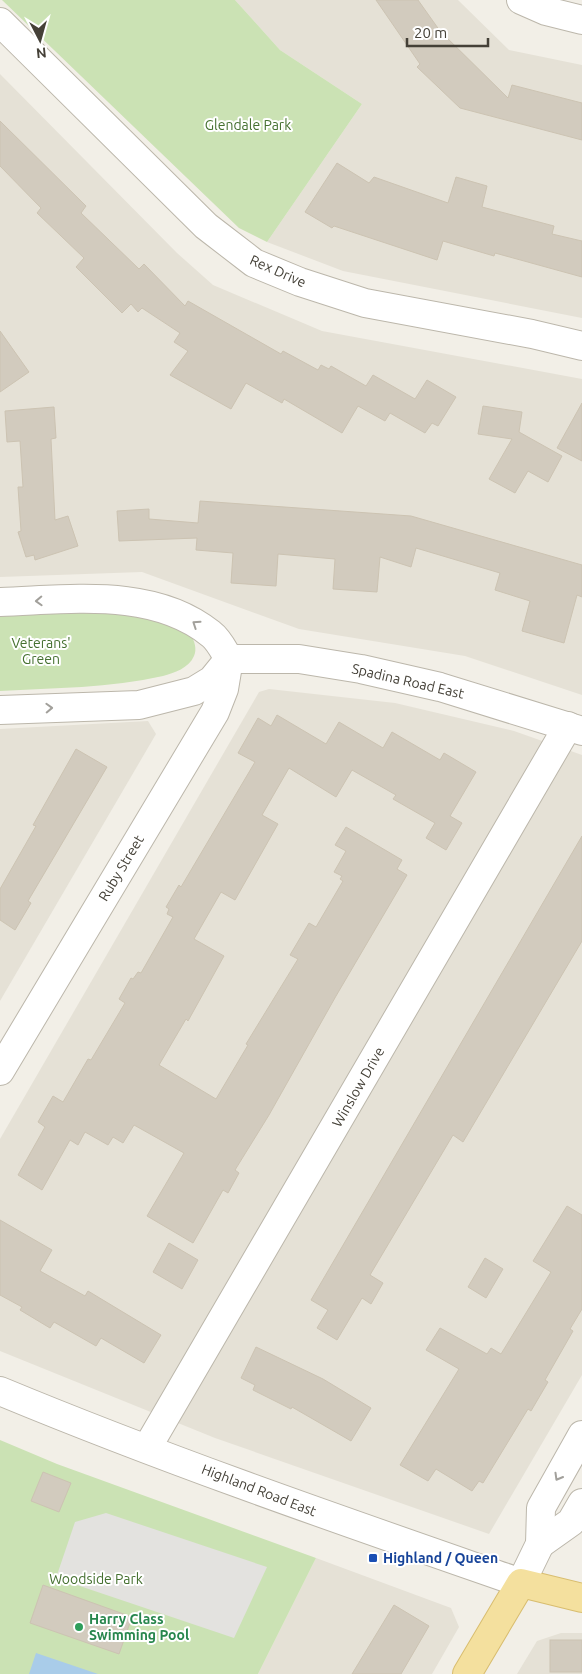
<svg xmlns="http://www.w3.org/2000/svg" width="582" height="1674" viewBox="0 0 582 1674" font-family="Ubuntu,sans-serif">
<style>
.residential{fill:#e5e1d6}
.green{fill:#cbe2b4}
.parking{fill:#e3e2df}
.water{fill:#a9cce9}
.building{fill:#d2cbbe;stroke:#ccc3b2}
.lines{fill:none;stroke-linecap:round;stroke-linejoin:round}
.minor-casing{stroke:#bcb7ab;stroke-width:30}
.major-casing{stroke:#d8bd6f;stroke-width:30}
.minor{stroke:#fff;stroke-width:28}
.major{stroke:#f4e09e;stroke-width:28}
.oneway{stroke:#a2a09b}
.transit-dot{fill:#1a4fb4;stroke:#fff;stroke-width:2}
.leisure-dot{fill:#2e9e5b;stroke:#fff;stroke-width:2}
.labels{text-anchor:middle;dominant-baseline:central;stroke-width:4;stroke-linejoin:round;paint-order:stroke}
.park-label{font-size:14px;fill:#457030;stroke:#fff}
.street-label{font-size:14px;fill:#444037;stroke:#fff}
.transit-label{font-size:14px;font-weight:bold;fill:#164399;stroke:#fff;text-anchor:start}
.leisure-label{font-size:14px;font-weight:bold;fill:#27864d;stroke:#fff;text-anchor:start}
</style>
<rect width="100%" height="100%" fill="#f2efe7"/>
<g class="residential">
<path d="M 235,0 L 458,0 L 509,50 L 582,65 L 582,318 L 343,271 L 267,242 L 362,104 L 280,50 Z"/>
<path d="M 0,74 L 177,253 L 213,285 L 322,331 L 582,379 L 582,695 L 465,656 L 299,629 L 142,572 L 0,577 Z"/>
<path d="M 269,689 L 395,703 L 514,731 L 582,755 L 582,1375 L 489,1534 L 215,1438 L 0,1351 L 0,1139 L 259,692 Z"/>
<path d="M 148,721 L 156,734 L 0,1001 L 0,729 Z"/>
<path d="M 316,1558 L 451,1608 L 459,1627 L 432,1674 L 258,1674 Z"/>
<path d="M 561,1633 L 582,1633 L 582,1674 L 517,1674 L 537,1641 Z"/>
</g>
<g class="green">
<path d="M 2,0 L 235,0 L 280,50 L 362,104 L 267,242 L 239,228 Z"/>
<path d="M 111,610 C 129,613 178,624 190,635 C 195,640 197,650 194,656 C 189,668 174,673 163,676 C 110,688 54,688 0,691 L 0,616 Z"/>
<path d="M 0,1440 L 57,1464 L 316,1558 L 258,1674 L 0,1674 Z"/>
</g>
<path class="parking" d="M 106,1513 L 267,1567 L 234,1638 L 56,1578 L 75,1522 Z"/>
<path class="water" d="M 36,1653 L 98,1674 L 29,1674 Z"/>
<g class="building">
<path d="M 376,0 L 418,0 L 440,31 L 508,98 L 512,85 L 582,103 L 582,140 L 460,108 L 417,67 L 420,64 Z"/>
<path d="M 0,121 L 86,206 L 81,213 L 139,269 L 144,264 L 185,306 L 188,301 L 281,354 L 283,351 L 318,370 L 321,365 L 329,369 L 331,366 L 366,386 L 373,375 L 415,399 L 427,380 L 456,397 L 438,426 L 432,423 L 425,433 L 390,413 L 385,421 L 358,406 L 342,433 L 284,399 L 282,403 L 246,383 L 231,409 L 170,375 L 188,351 L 174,342 L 180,333 L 142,308 L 138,312 L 131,304 L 122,313 L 76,267 L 84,258 L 37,213 L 41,208 L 0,166 Z"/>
<path d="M 337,163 L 369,183 L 374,177 L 448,203 L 456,177 L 487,186 L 482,207 L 554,226 L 552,234 L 582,241 L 582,277 L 495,253 L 494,256 L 443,241 L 437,260 L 334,226 L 332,228 L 305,212 Z"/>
<path d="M 0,331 L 29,372 L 0,392 Z"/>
<path d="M 582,403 L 582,461 L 557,448 Z"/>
<path d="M 483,406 L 522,412 L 519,432 L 562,456 L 548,482 L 528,471 L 515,493 L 489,479 L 512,439 L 478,434 Z"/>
<path d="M 54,407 L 56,438 L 51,439 L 55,520 L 68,516 L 78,546 L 35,560 L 34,555 L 26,557 L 18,532 L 21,531 L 18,487 L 23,487 L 20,441 L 7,442 L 5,411 Z"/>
<path d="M 200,501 L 411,516 L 582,565 L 582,597 L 577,595 L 564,643 L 522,631 L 530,601 L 495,590 L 500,573 L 416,548 L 411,567 L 380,557 L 377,592 L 333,589 L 335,559 L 278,554 L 276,586 L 231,583 L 233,553 L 196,550 L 197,538 L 119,541 L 117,511 L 149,509 L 149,519 L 198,523 Z"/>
<path d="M 277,715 L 326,744 L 339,722 L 383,748 L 392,732 L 440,760 L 444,753 L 476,772 L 450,816 L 462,823 L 446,850 L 426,838 L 435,823 L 393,799 L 396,795 L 352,770 L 336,797 L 289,768 L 262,815 L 278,824 L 235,900 L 221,892 L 194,939 L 224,956 L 188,1021 L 186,1019 L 159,1065 L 216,1099 L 248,1045 L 246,1044 L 298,959 L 290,955 L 309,923 L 316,927 L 343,881 L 340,879 L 342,876 L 334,872 L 346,851 L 335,845 L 346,827 L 402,860 L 397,869 L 407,875 L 336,996 L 269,1115 L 235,1170 L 239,1173 L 228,1193 L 223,1190 L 193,1243 L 147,1216 L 184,1153 L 134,1125 L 123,1143 L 113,1137 L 108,1145 L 85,1132 L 78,1145 L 70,1140 L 42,1190 L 18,1175 L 45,1127 L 38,1122 L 53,1096 L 63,1102 L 88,1059 L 91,1060 L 125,1003 L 119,999 L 131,978 L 133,979 L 138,972 L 141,973 L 173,917 L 167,914 L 169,909 L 166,907 L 179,885 L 181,887 L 255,762 L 238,753 L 258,718 L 271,726 Z"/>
<path d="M 76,749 L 107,767 L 28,901 L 31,903 L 15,930 L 0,920 L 0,889 L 36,826 L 33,825 Z"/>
<path d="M 582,836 L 582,941 L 463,1142 L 453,1135 L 370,1275 L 383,1283 L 371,1304 L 362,1298 L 337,1340 L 317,1328 L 328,1310 L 311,1300 Z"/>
<path d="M 567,1206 L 582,1215 L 582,1309 L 570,1329 L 573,1331 L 545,1380 L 548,1382 L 531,1411 L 528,1409 L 483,1483 L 479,1481 L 472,1491 L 436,1469 L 428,1481 L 400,1465 L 459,1369 L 426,1350 L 440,1328 L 487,1354 L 491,1348 L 501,1354 L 551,1272 L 533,1261 Z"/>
<path d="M 0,1220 L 52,1250 L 40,1271 L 85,1296 L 88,1291 L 161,1335 L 144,1363 L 101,1338 L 96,1346 L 54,1322 L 50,1328 L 20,1310 L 22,1307 L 0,1295 Z"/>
<path d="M 169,1243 L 198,1260 L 182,1289 L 153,1272 Z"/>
<path d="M 485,1258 L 503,1269 L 486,1298 L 468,1287 Z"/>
<path d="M 256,1347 L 323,1379 L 371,1408 L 351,1441 L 292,1407 L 291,1409 L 253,1390 L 255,1385 L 241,1378 Z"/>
<path d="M 43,1472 L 71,1483 L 59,1512 L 31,1501 Z"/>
<path d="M 43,1585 L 132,1617 L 119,1654 L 30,1623 Z"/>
<path d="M 394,1605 L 429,1626 L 401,1674 L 352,1674 Z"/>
<rect x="550" y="1640" width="32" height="32"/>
</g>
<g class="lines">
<defs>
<g id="minor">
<path d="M 521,0 L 546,11 L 582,20"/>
<path d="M 0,22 L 206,226 L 254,263 L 300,282 L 365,303 L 532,334 L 582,346"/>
<path d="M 0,602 C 70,600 153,587 211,634 C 219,640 224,651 229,659"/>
<path d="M 229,659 L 299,659 L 361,669 L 440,687 L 582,731"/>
<path d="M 0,710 L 139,705 L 194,691 L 212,680 L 229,659"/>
<path d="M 0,1071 L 215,712 L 224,689 L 229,659"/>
<path d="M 0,1391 C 171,1462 346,1522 521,1583 L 540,1544 L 541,1508 L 582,1435"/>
<path d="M 147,1448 L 568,726"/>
<path d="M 540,1544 L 571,1522 L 582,1503"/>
</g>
<path id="major" d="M 467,1674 L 521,1583 L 582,1598"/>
</defs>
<use href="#minor" class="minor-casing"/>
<use href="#major" class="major-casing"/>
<use href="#minor" class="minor"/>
<use href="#major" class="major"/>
</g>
<defs><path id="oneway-chevron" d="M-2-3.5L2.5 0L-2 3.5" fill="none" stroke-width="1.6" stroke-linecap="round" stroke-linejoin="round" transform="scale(1.25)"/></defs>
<g class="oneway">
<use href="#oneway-chevron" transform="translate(39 601) rotate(178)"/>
<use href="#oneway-chevron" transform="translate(196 624) rotate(-146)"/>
<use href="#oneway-chevron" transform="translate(49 708) rotate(-2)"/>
<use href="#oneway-chevron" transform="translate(558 1477) rotate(120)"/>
</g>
<rect class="transit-dot" x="368" y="1553" width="10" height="10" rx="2.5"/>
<circle class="leisure-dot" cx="79" cy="1627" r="5"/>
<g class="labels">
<g class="park-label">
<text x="248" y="125">Glendale Park</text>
<text x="41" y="643">Veterans'<tspan x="41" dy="16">Green</tspan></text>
<text x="96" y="1579">Woodside Park</text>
</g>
<g class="street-label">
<text transform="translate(278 271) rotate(24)">Rex Drive</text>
<text transform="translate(408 681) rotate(13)">Spadina Road East</text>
<text transform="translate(121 868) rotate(-59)">Ruby Street</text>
<text transform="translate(358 1087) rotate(-60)">Winslow Drive</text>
<text transform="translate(259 1490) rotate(21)">Highland Road East</text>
</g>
<g class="transit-label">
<text x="383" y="1558">Highland / Queen</text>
</g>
<g class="leisure-label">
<text x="89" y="1619">Harry Class<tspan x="89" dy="16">Swimming Pool</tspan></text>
</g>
</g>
<g transform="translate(40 40) rotate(174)" stroke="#ffffff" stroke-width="4" paint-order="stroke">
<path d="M0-4L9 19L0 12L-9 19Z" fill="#444037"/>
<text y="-8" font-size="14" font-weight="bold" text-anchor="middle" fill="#444037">N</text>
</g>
<path d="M407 38v8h81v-8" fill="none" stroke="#444037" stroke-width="2.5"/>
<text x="414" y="38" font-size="15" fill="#444037" stroke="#ffffff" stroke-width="4" paint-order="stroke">20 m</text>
</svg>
